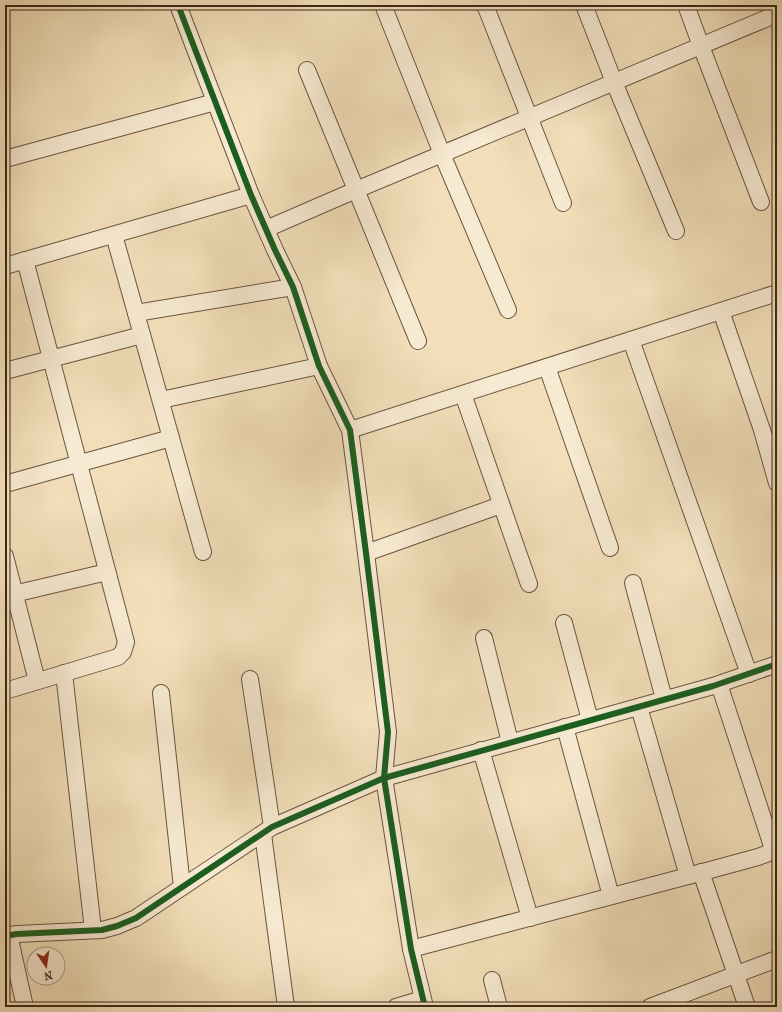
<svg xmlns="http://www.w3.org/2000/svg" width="782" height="1012" viewBox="0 0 782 1012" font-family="'IM FELL French Canon',serif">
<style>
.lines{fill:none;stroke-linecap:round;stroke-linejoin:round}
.street-casing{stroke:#6a5540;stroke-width:18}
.street{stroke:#f7ead2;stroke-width:16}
.cycleway-casing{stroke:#f7ead2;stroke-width:8}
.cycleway{stroke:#1b5e20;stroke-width:6}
</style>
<rect width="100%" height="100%" fill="#f2dfba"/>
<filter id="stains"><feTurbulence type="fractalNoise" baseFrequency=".005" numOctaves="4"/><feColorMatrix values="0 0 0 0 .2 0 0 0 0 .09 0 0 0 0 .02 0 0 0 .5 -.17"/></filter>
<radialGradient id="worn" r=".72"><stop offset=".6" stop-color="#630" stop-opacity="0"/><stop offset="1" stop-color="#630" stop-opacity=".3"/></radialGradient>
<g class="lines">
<defs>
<g id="street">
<path d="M 178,5 L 251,195 L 275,250 L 293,287 L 319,366 L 350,430 L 366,553 L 388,732 L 384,778 L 411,949 L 425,1007"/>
<path d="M 383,5 L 442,154 L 508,310"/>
<path d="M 485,5 L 563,203"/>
<path d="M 584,5 L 614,82 L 676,231"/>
<path d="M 686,5 L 701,46 L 761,202"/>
<path d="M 307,70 L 418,341"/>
<path d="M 5,159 L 215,102"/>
<path d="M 266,229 L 356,190 L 777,14"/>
<path d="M 114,235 L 203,552"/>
<path d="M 5,266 L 251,195"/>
<path d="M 721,311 L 762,430 L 777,483"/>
<path d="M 136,313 L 293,287"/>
<path d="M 631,340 L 749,674"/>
<path d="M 547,367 L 610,548"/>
<path d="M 5,371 L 142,335"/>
<path d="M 463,394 L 529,584"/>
<path d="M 161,400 L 319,366"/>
<path d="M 350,430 L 777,293"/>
<path d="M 5,484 L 171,438"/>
<path d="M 366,553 L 501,505"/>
<path d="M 5,556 L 37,681"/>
<path d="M 633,583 L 664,699"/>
<path d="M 5,596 L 107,572"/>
<path d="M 564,623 L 590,720"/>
<path d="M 484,638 L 510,742"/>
<path d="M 64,673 L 93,930"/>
<path d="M 250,679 L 272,827"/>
<path d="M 719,684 L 774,852"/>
<path d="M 5,691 L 118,657 L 123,652 L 126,642 L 25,260"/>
<path d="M 161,693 L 182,887"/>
<path d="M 639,707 L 688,876"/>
<path d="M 565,727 L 611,896"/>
<path d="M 481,750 L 530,918"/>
<path d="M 263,834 L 286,1007"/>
<path d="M 701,872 L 747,1007"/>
<path d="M 9,935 L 25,1007"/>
<path d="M 5,936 L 17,934 L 102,930 L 117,926 L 136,918 L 272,827 L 384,778 L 713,686 L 777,664"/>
<path d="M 411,949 L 688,876 L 758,857 L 777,850"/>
<path d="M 492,980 L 499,1007"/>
<path d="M 396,1007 L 423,999"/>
<path d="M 650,1007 L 777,959"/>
</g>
</defs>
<use href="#street" class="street-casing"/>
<use href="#street" class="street"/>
<defs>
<g id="cycleway">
<path d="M 178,5 L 251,195 L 275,250 L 293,287 L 319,366 L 350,430 L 366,553 L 388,732 L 384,778 L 411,949 L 425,1007"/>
<path d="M 5,936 L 17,934 L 102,930 L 117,926 L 136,918 L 272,827 L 384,778 L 713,686 L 777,664"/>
</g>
</defs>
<use href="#cycleway" class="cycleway-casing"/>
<use href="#cycleway" class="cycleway"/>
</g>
<rect width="782" height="1012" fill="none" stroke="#f2dfba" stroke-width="20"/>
<rect x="6" y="6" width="770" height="1000" fill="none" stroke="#3d2717" stroke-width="2"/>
<rect x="10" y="10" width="762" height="992" fill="none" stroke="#3d2717"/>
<g transform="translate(46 966) rotate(167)"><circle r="19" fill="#f7ead2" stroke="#ad9c87"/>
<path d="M0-3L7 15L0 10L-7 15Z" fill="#8f2418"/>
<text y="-6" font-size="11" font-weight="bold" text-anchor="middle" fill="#3d2717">N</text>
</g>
<rect width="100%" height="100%" filter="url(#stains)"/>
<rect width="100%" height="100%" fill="url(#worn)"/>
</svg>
